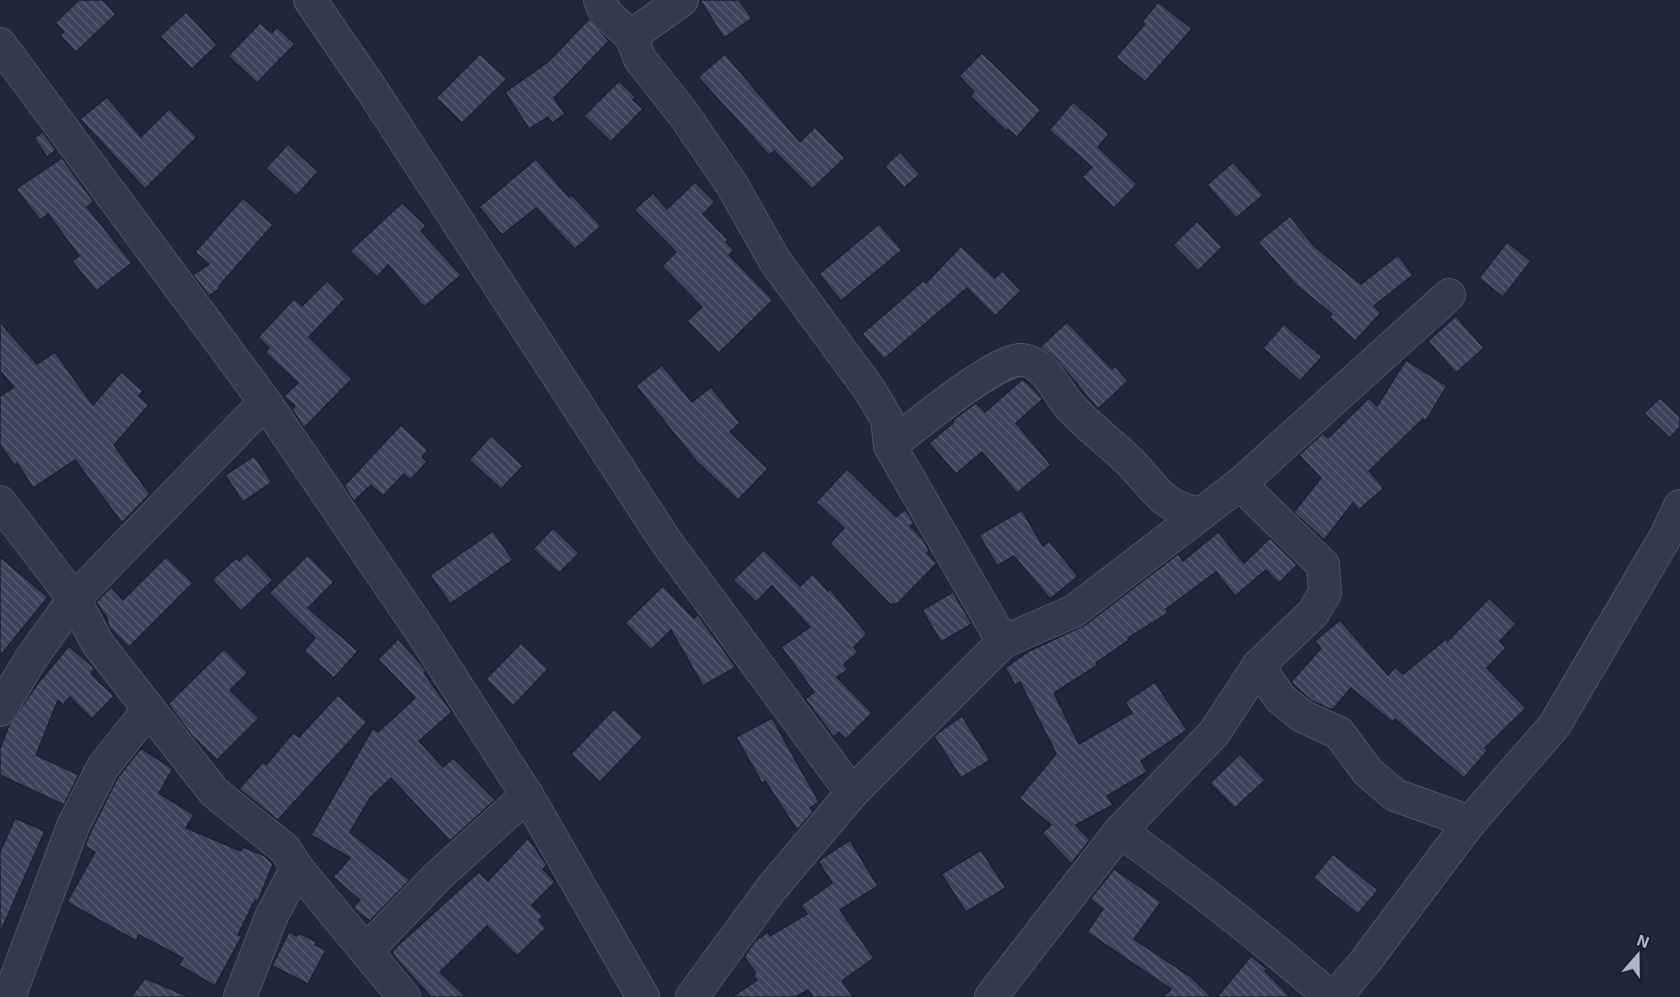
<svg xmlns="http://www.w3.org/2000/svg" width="1680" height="997" viewBox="0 0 1680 997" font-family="'Exo 2',sans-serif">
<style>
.building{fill:url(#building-back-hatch);stroke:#1b2131;stroke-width:1.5}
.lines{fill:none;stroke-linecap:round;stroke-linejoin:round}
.minor-casing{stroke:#4f5465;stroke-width:34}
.minor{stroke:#34394b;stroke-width:32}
</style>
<defs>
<pattern id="building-back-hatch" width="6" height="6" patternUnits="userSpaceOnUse" patternTransform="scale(1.5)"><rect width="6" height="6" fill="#3c445b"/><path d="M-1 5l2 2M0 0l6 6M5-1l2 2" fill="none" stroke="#565d71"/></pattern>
</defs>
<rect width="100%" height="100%" fill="#20273a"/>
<g class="building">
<path d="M 79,0 L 103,0 L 116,14 L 76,52 L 60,35 L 64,32 L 55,23 Z"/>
<path d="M 700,0 L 739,0 L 752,18 L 724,38 Z"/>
<path d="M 1158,2 L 1192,29 L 1145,82 L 1116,57 L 1145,24 L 1142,22 Z"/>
<path d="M 186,12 L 217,45 L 192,69 L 160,36 Z"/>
<path d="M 589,19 L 609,41 L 554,98 L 565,114 L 552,123 L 548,117 L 529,129 L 505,92 L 548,62 Z"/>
<path d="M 260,23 L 272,33 L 277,27 L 295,44 L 257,83 L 228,56 Z"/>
<path d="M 982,53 L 1041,110 L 1017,137 L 1008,129 L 1006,131 L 970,96 L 974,92 L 959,76 Z"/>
<path d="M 480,54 L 507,79 L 462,123 L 436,98 Z"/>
<path d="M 725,54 L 800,142 L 815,127 L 845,158 L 812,189 L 774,151 L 769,155 L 698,77 Z"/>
<path d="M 619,81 L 636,97 L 633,100 L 643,109 L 611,142 L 584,116 Z"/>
<path d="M 107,97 L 141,137 L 169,109 L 197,137 L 145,189 L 80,119 Z"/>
<path d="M 1073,102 L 1109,134 L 1098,147 L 1137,184 L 1114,208 L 1082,177 L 1092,167 L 1049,130 Z"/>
<path d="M 43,132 L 56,150 L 47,157 L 34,138 Z"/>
<path d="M 288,144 L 318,172 L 296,196 L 266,168 Z"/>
<path d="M 900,152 L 920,174 L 904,188 L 885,166 Z"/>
<path d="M 62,158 L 94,202 L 87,207 L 132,263 L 96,291 L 72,261 L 79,256 L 48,214 L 40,220 L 16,189 Z"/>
<path d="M 536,159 L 569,197 L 572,195 L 601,226 L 575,249 L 536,208 L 502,235 L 479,207 Z"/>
<path d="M 1233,162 L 1263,195 L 1236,218 L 1207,185 Z"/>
<path d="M 695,182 L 715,202 L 703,214 L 728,240 L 726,242 L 734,250 L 729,255 L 773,300 L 719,353 L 687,321 L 702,307 L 662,266 L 676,252 L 634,210 L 653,193 L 667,209 Z"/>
<path d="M 243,198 L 273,225 L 219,286 L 220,288 L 209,296 L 193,275 L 209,264 L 195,252 Z"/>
<path d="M 402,203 L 426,226 L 421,231 L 461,275 L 424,307 L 388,265 L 377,277 L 350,251 Z"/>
<path d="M 1290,216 L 1314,246 L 1361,284 L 1398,255 L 1413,275 L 1374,306 L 1381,313 L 1355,341 L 1329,317 L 1332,314 L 1296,285 L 1258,242 Z"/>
<path d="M 1197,221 L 1222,247 L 1198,271 L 1173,245 Z"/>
<path d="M 879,224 L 902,250 L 841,301 L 819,274 Z"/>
<path d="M 1507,242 L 1531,261 L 1503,297 L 1479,278 Z"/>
<path d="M 961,246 L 995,278 L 1002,271 L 1021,291 L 995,316 L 967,288 L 884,359 L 862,334 L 924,280 L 926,283 Z"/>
<path d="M 327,281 L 345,299 L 309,337 L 352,379 L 304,428 L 292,409 L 295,406 L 284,396 L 298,383 L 265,352 L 269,348 L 258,337 L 294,299 L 302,306 Z"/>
<path d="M 1456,316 L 1484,348 L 1456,373 L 1428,341 Z"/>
<path d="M 0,322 L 37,364 L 55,352 L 93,405 L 121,372 L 143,391 L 139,396 L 149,405 L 114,445 L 150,494 L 122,523 L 75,460 L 33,488 L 17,463 L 14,465 L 0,445 L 0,396 L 14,387 L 0,371 Z"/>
<path d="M 1067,322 L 1112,369 L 1115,366 L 1128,381 L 1098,409 L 1056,359 L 1040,347 Z"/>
<path d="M 1284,324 L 1322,357 L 1300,381 L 1263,348 Z"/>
<path d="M 1406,360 L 1447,386 L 1426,421 L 1423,419 L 1369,471 L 1384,488 L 1359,510 L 1353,503 L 1324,540 L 1294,512 L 1321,478 L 1299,455 L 1323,433 L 1328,438 L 1369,398 L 1377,406 Z"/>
<path d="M 662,365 L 692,402 L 711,387 L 740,423 L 730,432 L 768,469 L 738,500 L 696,461 L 636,386 Z"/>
<path d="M 1023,379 L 1043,399 L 1016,423 L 1051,465 L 1017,493 L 982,452 L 956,474 L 929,443 L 954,422 L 953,420 L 976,403 L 985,412 Z"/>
<path d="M 1660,398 L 1680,417 L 1680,427 L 1670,438 L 1644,413 Z"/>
<path d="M 401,425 L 428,450 L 422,457 L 427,462 L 410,480 L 404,474 L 383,496 L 371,485 L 354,501 L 344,486 Z"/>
<path d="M 491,436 L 523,466 L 501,489 L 469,460 Z"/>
<path d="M 254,456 L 272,482 L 243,502 L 225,475 Z"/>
<path d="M 847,469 L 896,517 L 905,509 L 914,523 L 910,526 L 923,539 L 929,551 L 927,553 L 937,563 L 897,604 L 890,604 L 830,543 L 844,528 L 816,502 Z"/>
<path d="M 1022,510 L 1043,546 L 1049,541 L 1078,576 L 1050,599 L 1014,556 L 997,566 L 979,535 Z"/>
<path d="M 553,528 L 579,553 L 559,573 L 533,549 Z"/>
<path d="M 493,531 L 513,560 L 450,604 L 430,575 Z"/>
<path d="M 1218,532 L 1244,563 L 1270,538 L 1297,565 L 1279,583 L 1266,570 L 1235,596 L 1216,572 L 1166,609 L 1168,613 L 1128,638 L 1129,640 L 1096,663 L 1098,665 L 1054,693 L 1079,744 L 1132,713 L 1125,702 L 1155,682 L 1187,730 L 1141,761 L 1147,772 L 1107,796 L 1113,805 L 1076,825 L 1090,840 L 1071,864 L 1042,833 L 1051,825 L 1019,798 L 1056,754 L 1020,682 L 1015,685 L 1005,668 L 1029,651 L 1085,625 L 1178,554 L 1183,561 Z"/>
<path d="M 764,550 L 800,586 L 813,574 L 828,591 L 830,589 L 867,634 L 854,647 L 858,652 L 844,664 L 848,670 L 837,677 L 872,713 L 846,739 L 839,732 L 834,737 L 805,699 L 814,692 L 781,647 L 810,627 L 772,586 L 756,602 L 733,580 Z"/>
<path d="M 247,553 L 273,580 L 241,611 L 212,580 L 236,558 L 239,561 Z"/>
<path d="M 308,555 L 334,582 L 308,608 L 358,651 L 334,678 L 304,651 L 315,638 L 269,593 Z"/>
<path d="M 0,557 L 48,597 L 0,656 Z"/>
<path d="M 166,557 L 193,583 L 129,647 L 109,627 L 107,618 L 96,602 L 111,587 L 123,600 Z"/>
<path d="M 663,586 L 694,618 L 698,615 L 736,667 L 703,686 L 671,630 L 651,650 L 625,623 Z"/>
<path d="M 953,592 L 972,624 L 941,642 L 922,610 Z"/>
<path d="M 1489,598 L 1516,624 L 1500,641 L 1506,648 L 1487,668 L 1526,708 L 1485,748 L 1488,750 L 1464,778 L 1395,719 L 1392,722 L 1351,688 L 1332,710 L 1312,701 L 1291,682 L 1321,648 L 1315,641 L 1340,620 L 1388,675 L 1395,667 L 1403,674 L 1446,639 L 1448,641 Z"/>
<path d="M 398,639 L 420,663 L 426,671 L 424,673 L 452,712 L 419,741 L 443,767 L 453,758 L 495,800 L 450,841 L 391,778 L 370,798 L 350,832 L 410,880 L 370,921 L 353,908 L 360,900 L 333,877 L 350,858 L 311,835 L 373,728 L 378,732 L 415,698 L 378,659 Z"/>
<path d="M 521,643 L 548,669 L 513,706 L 486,679 Z"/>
<path d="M 69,646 L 94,668 L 91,674 L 114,696 L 92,719 L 70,697 L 63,705 L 58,700 L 36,755 L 79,775 L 64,805 L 0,775 L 0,749 L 9,725 L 38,683 Z"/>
<path d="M 224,649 L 248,673 L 230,690 L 259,718 L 217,760 L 193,737 L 168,704 Z"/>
<path d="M 338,695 L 367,722 L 278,820 L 239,789 L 263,762 L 266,765 L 293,733 L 299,737 Z"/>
<path d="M 614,709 L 643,737 L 600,782 L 571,754 Z"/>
<path d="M 962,716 L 990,760 L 961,778 L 934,736 Z"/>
<path d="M 772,718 L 819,802 L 810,808 L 813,812 L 797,830 L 765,781 L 762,783 L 736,737 Z"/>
<path d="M 141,748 L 173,769 L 159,793 L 194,815 L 186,828 L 241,851 L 243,847 L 265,856 L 273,864 L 258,901 L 255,900 L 238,935 L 242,936 L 215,986 L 179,965 L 183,958 L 139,935 L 136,941 L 67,902 L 95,852 L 85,846 L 90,833 L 118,777 Z"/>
<path d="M 1240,754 L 1265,780 L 1235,808 L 1210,783 Z"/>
<path d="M 15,818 L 45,831 L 0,933 L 0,852 Z"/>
<path d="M 528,838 L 547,865 L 543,869 L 555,882 L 532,905 L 543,916 L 539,920 L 546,928 L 517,956 L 487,926 L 440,972 L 466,997 L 431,997 L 393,955 L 393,950 L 479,872 L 488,881 Z"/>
<path d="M 850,840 L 878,886 L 840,910 L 874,958 L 842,981 L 853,997 L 813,997 L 808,990 L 796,997 L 732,997 L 757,980 L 753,975 L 756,973 L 744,957 L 755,941 L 768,932 L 770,936 L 807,914 L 801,905 L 832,883 L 818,861 Z"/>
<path d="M 981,850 L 1006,888 L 966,912 L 941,874 Z"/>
<path d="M 1333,854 L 1378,890 L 1358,914 L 1313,878 Z"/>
<path d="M 1114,869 L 1161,902 L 1134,939 L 1191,977 L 1212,997 L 1163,997 L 1171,989 L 1087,932 L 1103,909 L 1090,899 Z"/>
<path d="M 289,932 L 297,936 L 299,933 L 317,942 L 315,945 L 326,950 L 308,984 L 272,966 Z"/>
<path d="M 1251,956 L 1267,969 L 1265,971 L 1290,997 L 1217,997 Z"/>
<path d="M 145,978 L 189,997 L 131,997 Z"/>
</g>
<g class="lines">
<defs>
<g id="minor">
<path d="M 310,0 L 372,90 L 665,540 L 852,793"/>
<path d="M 600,0 L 606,14 L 631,36 L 640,59 L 684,115 L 732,185 L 775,261 L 869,389 L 887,419 L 890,446 L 1003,642"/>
<path d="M 631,36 L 682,0"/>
<path d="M 0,44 L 265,402 L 423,634 L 527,795 L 643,997"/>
<path d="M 890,446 C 912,429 999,356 1023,360 C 1044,363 1055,387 1067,403 C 1087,427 1112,443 1133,465 C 1158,492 1163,507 1201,514"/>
<path d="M 0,502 L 74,599 L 98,644 L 214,792 L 285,849 L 297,868 L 404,997"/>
<path d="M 1258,666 L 1280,698 L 1302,716 L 1339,733 L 1368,772 L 1395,795 L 1470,822"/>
<path d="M 0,710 L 32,657 L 74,599 L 265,402"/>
<path d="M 1120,831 C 1193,884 1263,938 1330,997"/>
<path d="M 367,950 L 437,877 L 527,795"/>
<path d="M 9,997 L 73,826 L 103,767 L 148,710"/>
<path d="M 240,997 L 272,915 L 297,868"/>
<path d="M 692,997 L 771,889 L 852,793 L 1003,642 L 1074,611 L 1240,484 L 1449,295"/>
<path d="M 991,997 L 1120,831 L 1214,733 L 1258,666 L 1313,613 L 1325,593 L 1323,565 L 1240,484"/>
<path d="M 1335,997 L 1364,963 L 1470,822 L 1554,726 L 1666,536 L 1680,506"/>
</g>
</defs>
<use href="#minor" class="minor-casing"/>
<use href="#minor" class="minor"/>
</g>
<g transform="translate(1638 955) rotate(20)" stroke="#191f2f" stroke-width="4.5" paint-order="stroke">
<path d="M0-4.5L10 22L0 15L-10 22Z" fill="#afb4c7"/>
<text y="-9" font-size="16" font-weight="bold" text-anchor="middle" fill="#afb4c7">N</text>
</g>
</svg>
